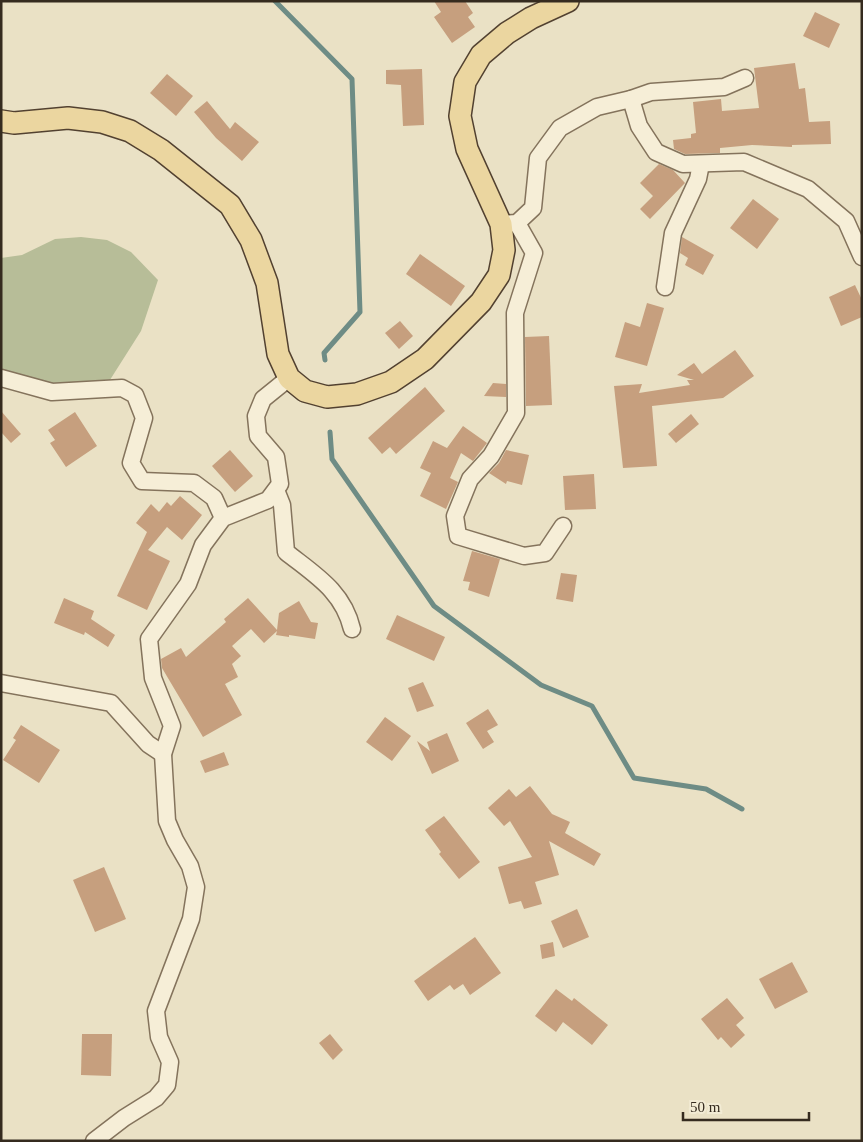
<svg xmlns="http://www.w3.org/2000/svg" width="863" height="1142" viewBox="0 0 863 1142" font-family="'Times New Roman',serif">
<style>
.cemetery{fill:#b7bd98}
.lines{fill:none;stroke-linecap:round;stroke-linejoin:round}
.stream{stroke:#6e8c85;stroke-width:5}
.building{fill:#c69f7e}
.minor-casing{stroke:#84735c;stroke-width:19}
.major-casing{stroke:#524130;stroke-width:24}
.minor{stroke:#f6eed7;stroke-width:16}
.major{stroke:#ebd6a0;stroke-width:21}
</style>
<rect width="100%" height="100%" fill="#eae1c5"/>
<path class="cemetery" d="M 81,237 L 107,240 L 131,252 L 158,280 L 141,331 L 108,383 L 38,385 L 1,373 L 1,258 L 22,255 L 55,239 Z"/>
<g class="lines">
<g class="stream">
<path d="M 275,1 L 352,79 L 360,312 L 324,353 L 325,360"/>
<path d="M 330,432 L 332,459 L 434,606 L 541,685 L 592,706 L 634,778 L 706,789 L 742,809"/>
</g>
</g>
<g class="building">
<path d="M 434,1 L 465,1 L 473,13 L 468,17 L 475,27 L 452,43 L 434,17 L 441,12 Z"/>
<path d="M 815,12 L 840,24 L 829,48 L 803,36 Z"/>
<path d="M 795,63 L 799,89 L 805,88 L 809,122 L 830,121 L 831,144 L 792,145 L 792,147 L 752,145 L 720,148 L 720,153 L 685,154 L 674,149 L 673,140 L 691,138 L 691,134 L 696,133 L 693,102 L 721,99 L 722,111 L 759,108 L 754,68 Z"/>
<path d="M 422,69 L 424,125 L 403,126 L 401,85 L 386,84 L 386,70 Z"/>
<path d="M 167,74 L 193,96 L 176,116 L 150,93 Z"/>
<path d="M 207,101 L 230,129 L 235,122 L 259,142 L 242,161 L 216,138 L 194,112 Z"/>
<path d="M 659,164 L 673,170 L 685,183 L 650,219 L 640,209 L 653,196 L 640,183 Z"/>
<path d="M 753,199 L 779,219 L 757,249 L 730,228 Z"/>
<path d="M 682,237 L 714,255 L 703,275 L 685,265 L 688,258 L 680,253 Z"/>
<path d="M 420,254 L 465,286 L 451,306 L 406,274 Z"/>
<path d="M 855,285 L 862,300 L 862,317 L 841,326 L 829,297 Z"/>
<path d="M 647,303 L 664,308 L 647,366 L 615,357 L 625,322 L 640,327 Z"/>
<path d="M 400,321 L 413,336 L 399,349 L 385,333 Z"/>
<path d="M 549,336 L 552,405 L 526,406 L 525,337 Z"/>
<path d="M 735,350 L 754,376 L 723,398 L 652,406 L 657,466 L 623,468 L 614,386 L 642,384 L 639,393 L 690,385 L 687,380 L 694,380 L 677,375 L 694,363 L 702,374 Z"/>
<path d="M 493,383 L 506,384 L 506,397 L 484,396 Z"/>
<path d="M 425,387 L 445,411 L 396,454 L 390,447 L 382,454 L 368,438 Z"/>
<path d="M 1,411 L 21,434 L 11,443 L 1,432 Z"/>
<path d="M 75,412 L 97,446 L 66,467 L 50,443 L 55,440 L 48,430 Z"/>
<path d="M 691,414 L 699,424 L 676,443 L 668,434 Z"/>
<path d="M 463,426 L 487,443 L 473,461 L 461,453 L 450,478 L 458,482 L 446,509 L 420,496 L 431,473 L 420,468 L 433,441 L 447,448 Z"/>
<path d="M 230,450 L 253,476 L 235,492 L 212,466 Z"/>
<path d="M 506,450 L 529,455 L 522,485 L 507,481 L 506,484 L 489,473 L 499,463 Z"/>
<path d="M 594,474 L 596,509 L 565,510 L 563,476 Z"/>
<path d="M 180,496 L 202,515 L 182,540 L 167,527 L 148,550 L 170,561 L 147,610 L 117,596 L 147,532 L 136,523 L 151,504 L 159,512 L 167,502 L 171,506 Z"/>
<path d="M 472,551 L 500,559 L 489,597 L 468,590 L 470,582 L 463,581 Z"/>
<path d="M 561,573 L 577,575 L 573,602 L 556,599 Z"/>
<path d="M 64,598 L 94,611 L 91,619 L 115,635 L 108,647 L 85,632 L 84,635 L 54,623 Z"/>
<path d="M 248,598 L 277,630 L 279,613 L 299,601 L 311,622 L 318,623 L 315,639 L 289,635 L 289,637 L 276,635 L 277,631 L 264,643 L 251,629 L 232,646 L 241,656 L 232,664 L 238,677 L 225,684 L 242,715 L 203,737 L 162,668 L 161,659 L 181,648 L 186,657 L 226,622 L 224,619 Z"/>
<path d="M 397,615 L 445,637 L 434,661 L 386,639 Z"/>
<path d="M 423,682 L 434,706 L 417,712 L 408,688 Z"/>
<path d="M 488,709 L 498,725 L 487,731 L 494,742 L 483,749 L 466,723 Z"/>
<path d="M 385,717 L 411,736 L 392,761 L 366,742 Z"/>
<path d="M 21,725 L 60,750 L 39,783 L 3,760 L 16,740 L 13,738 Z"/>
<path d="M 447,733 L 459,761 L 432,774 L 417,741 L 430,751 L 427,742 Z"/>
<path d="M 224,752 L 229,765 L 205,773 L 200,761 Z"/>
<path d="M 530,786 L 552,814 L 570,822 L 565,833 L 601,854 L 594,866 L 549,841 L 559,875 L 535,882 L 542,904 L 524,909 L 521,901 L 509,904 L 498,867 L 532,857 L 510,821 L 504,826 L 488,808 L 509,789 L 516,797 Z"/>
<path d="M 444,816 L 480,862 L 459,879 L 439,854 L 441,852 L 425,830 Z"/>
<path d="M 104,867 L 126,919 L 95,932 L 73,880 Z"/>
<path d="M 577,909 L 589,937 L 563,948 L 551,921 Z"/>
<path d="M 475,937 L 501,973 L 470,995 L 463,984 L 454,990 L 450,985 L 428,1001 L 414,981 Z"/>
<path d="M 553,942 L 555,956 L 542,959 L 540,945 Z"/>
<path d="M 792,962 L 808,992 L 775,1009 L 759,979 Z"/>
<path d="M 556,989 L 572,1001 L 574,998 L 608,1025 L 592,1045 L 563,1022 L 556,1032 L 535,1016 Z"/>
<path d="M 727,998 L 744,1018 L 736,1025 L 745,1035 L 731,1048 L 721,1037 L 718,1040 L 701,1019 Z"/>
<path d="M 82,1034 L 112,1034 L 111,1076 L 81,1075 Z"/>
<path d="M 330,1034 L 343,1050 L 333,1060 L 319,1043 Z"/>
</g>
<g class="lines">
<defs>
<g id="minor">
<path d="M 631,99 L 651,92 L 724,87 L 745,78"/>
<path d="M 517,223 L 534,253 L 515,313 L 516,413 L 491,456 L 470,479 L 455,516 L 458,536 L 524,556 L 545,553 L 563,526"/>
<path d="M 501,224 L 517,223 L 533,208 L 538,158 L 560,128 L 597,107 L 631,99 L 639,126 L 656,152 L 683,164 L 744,162 L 808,189 L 846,221 L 862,257"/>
<path d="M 665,287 L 673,233 L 698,179 L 701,164"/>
<path d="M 1,378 L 52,392 L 122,388 L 135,395 L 144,418 L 131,463 L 142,481 L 194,483 L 214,498 L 223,518"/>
<path d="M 276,490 L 282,505 L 286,552 C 315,575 343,591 352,629"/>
<path d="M 1,683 L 111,703 L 148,744 L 163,754"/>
<path d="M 94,1141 L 124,1118 L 156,1098 L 167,1085 L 170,1062 L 159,1037 L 156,1011 L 191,919 L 196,887 L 190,866 L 175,840 L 167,821 L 163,754 L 172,726 L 153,678 L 149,639 L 188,584 L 203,545 L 223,518 L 268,500 L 280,484 L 276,457 L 258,436 L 256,416 L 263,399 L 289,378"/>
</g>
<path id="major" d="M 1,121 L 14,123 L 68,118 L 102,122 L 130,131 L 161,150 L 230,205 L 251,240 L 267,283 L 278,354 L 289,378 L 305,391 L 327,397 L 357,394 L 391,382 L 425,359 L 481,302 L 499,275 L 504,250 L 501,224 L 467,149 L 460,116 L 465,82 L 481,55 L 507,33 L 531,18 L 568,1"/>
</defs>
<use href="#minor" class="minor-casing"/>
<use href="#major" class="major-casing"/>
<use href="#minor" class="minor"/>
<use href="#major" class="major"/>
</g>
<rect width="863" height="1142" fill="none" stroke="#352b1f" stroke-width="5"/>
<path d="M683 1112v8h126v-8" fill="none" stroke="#352b1f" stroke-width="2.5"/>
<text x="690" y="1112" font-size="15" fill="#352b1f" stroke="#f2ebd4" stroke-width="4" paint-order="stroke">50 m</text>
</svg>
